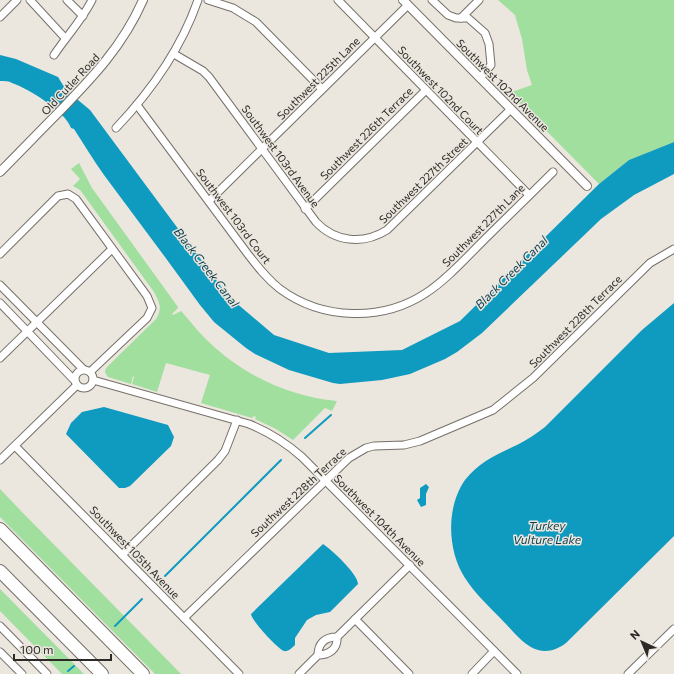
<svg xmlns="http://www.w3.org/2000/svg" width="674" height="674" viewBox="0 0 674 674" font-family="Commissioner,sans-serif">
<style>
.green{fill:#a0df9e}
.water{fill:#0f9ac0}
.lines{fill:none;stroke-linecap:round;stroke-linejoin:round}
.stream{stroke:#0f9ac0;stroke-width:2}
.minor-casing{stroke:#757069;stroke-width:9}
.tertiary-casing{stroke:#757069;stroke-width:10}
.motorway-casing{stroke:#757069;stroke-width:14}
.minor{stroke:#fff;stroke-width:7}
.tertiary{stroke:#fff;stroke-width:8}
.motorway{stroke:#fff;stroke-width:12}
.labels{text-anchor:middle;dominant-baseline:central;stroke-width:3;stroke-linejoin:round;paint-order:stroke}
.street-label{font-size:11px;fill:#2b2a27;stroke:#ebe6de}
.water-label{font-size:12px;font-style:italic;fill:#0b3f4f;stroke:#ebe6de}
</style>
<rect width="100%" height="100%" fill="#ebe6de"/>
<g class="green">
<path d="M 498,0 L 674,0 L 674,142 L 629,160 L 599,184 L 509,93 L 532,85 L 527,70 L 522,39 L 515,15 Z"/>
<path d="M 79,163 L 92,188 L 178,307 L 177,309 L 172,314 L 173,315 L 181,311 C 191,322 199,333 210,343 C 243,375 291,397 337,401 L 332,411 L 325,408 L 293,440 L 276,429 L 255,419 L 256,417 L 254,416 L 252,418 L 201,403 L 210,375 L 166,363 L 157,392 L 132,384 L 134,377 L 133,376 L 131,384 L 108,377 L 105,372 L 106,368 L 156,319 L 159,313 L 160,307 L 158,300 L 154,292 L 83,194 L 80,190 L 73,186 L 80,179 L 71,169 Z"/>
<path d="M 0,489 L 21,511 L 181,674 L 155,674 L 0,517 Z"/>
<path d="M 0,589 L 84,674 L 62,674 L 0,611 Z"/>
</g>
<g class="water">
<path d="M 0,55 L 16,59 L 58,77 L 66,90 L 90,110 L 228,296 L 274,335 L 329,353 L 402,350 L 460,321 L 599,184 L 629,160 L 674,142 L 674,174 L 634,195 L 601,219 L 482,333 L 457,352 L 445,359 L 410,374 L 382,380 L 340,384 L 333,383 L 289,370 L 255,354 L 246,348 L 214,322 L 200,305 L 165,257 L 104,175 C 93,160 84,144 74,129 L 71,128 C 66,112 28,88 12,83 C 9,81 4,81 0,81 Z"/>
<path d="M 674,303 L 674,536 L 566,643 C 558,649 548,653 538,650 C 524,646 513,631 503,621 C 490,607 475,594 465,578 C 447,550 446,507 465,480 C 479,462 498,454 517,445 C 527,440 536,434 545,427 L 642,330 Z"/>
<path d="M 104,407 L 168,425 L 174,437 L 171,446 L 130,486 L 125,488 L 119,488 L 66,434 L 71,423 L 82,412 Z"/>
<path d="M 426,484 L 429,487 L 426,494 L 426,505 L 421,507 L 417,500 L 420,498 L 420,488 Z"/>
<path d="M 323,544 C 331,549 358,574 358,584 L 330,612 L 316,615 L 307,620 L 295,638 L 295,645 C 292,648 288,652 284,651 C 278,649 251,620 251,614 Z"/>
</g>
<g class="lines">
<g class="stream">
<path d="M 305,438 L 331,415"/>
<path d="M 165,576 L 281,460"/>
<path d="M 115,626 L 142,599"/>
<path d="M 68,671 L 74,666"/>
</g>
<defs>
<g id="minor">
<path d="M 30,0 L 65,38"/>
<path d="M 67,0 L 83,16"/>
<path d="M 208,0 L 233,8 L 256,22 L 322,89"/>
<path d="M 338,0 L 529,195"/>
<path d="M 432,0 L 448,15 L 456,18 L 468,18 L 485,33 L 489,44 L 491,65 L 480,78"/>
<path d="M 0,17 L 17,0"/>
<path d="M 461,18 L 479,0"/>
<path d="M 174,54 L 203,71 L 209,77 L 316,222 C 335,242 363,245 387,230 L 511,109"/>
<path d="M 54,55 C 66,37 82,20 92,0"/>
<path d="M 137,105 L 247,253 C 257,266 267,279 280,289 C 322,320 382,322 426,293 C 446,280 463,261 480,244 C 504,220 529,196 553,172"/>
<path d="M 116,128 C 152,90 181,49 198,0"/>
<path d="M 209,201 L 408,5"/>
<path d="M 305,209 L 426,90"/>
<path d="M 0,254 L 58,196 L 68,194 L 76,199 L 147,296 L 152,308 L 147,318 L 90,372"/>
<path d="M 0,285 L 83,369"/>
<path d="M 0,303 L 75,381"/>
<path d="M 0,358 L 112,249"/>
<circle cx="84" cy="379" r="9"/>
<path d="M 93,380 L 249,424 C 269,432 286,443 302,457 L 517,674"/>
<path d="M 15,446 L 239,674"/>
<path d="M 0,460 L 77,385"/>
<path d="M 122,555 L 218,460 L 225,451 L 237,420"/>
<path d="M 184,618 L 349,458 L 366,448 L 374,446 L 404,445 L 420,441 L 493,410 L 533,378 L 650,263 L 674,249"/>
<path d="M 355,619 L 409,674"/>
<path d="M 0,626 L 47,674"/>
<path d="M 0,652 L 22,674"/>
<path d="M 318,655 C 318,643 325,637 337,637 L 410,565"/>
<path d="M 299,674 L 318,655 C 329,655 338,649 337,637"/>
<path d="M 472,674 L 494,651"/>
<path d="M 628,674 L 674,629"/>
</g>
<g id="tertiary">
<path d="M 403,0 L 587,186"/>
<path d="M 0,172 C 19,153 38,133 57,114 C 92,78 123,46 143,0"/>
</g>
<g id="motorway">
<path d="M 0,529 L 143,674"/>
<path d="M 0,571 L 102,674"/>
</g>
</defs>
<use href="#minor" class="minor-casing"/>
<use href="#tertiary" class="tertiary-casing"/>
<use href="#motorway" class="motorway-casing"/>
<use href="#minor" class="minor"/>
<use href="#tertiary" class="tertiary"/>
<use href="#motorway" class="motorway"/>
</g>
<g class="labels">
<g class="street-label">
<text transform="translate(318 78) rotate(-45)">Southwest 225th Lane</text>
<text transform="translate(70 84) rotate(-47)">Old Cutler Road</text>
<text transform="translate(503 85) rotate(45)">Southwest 102nd Avenue</text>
<text transform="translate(441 90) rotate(46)">Southwest 102nd Court</text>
<text transform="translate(366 133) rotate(-45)">Southwest 226th Terrace</text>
<text transform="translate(281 156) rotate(54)">Southwest 103rd Avenue</text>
<text transform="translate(423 180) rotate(-44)">Southwest 227th Street</text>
<text transform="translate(234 216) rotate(53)">Southwest 103rd Court</text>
<text transform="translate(483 225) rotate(-45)">Southwest 227th Lane</text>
<text transform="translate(575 321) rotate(-45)">Southwest 228th Terrace</text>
<text transform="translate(298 492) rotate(-43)">Southwest 228th Terrace</text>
<text transform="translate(380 520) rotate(45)">Southwest 104th Avenue</text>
<text transform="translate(135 552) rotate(46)">Southwest 105th Avenue</text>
</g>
<g class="water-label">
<text transform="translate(207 267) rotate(52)">Black Creek Canal</text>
<text transform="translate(511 272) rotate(-45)">Black Creek Canal</text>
<text x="547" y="525">Turkey<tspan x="547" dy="14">Vulture Lake</tspan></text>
</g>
</g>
<g transform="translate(642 642) rotate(316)" stroke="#ebe6de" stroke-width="3" paint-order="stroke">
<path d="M0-3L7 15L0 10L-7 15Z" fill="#2b2a27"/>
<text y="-6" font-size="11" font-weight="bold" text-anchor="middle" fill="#2b2a27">N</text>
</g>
<path d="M14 654v6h97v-6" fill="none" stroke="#2b2a27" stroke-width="2"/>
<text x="20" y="654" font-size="12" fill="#2b2a27" stroke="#ebe6de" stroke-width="3" paint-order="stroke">100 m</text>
</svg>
